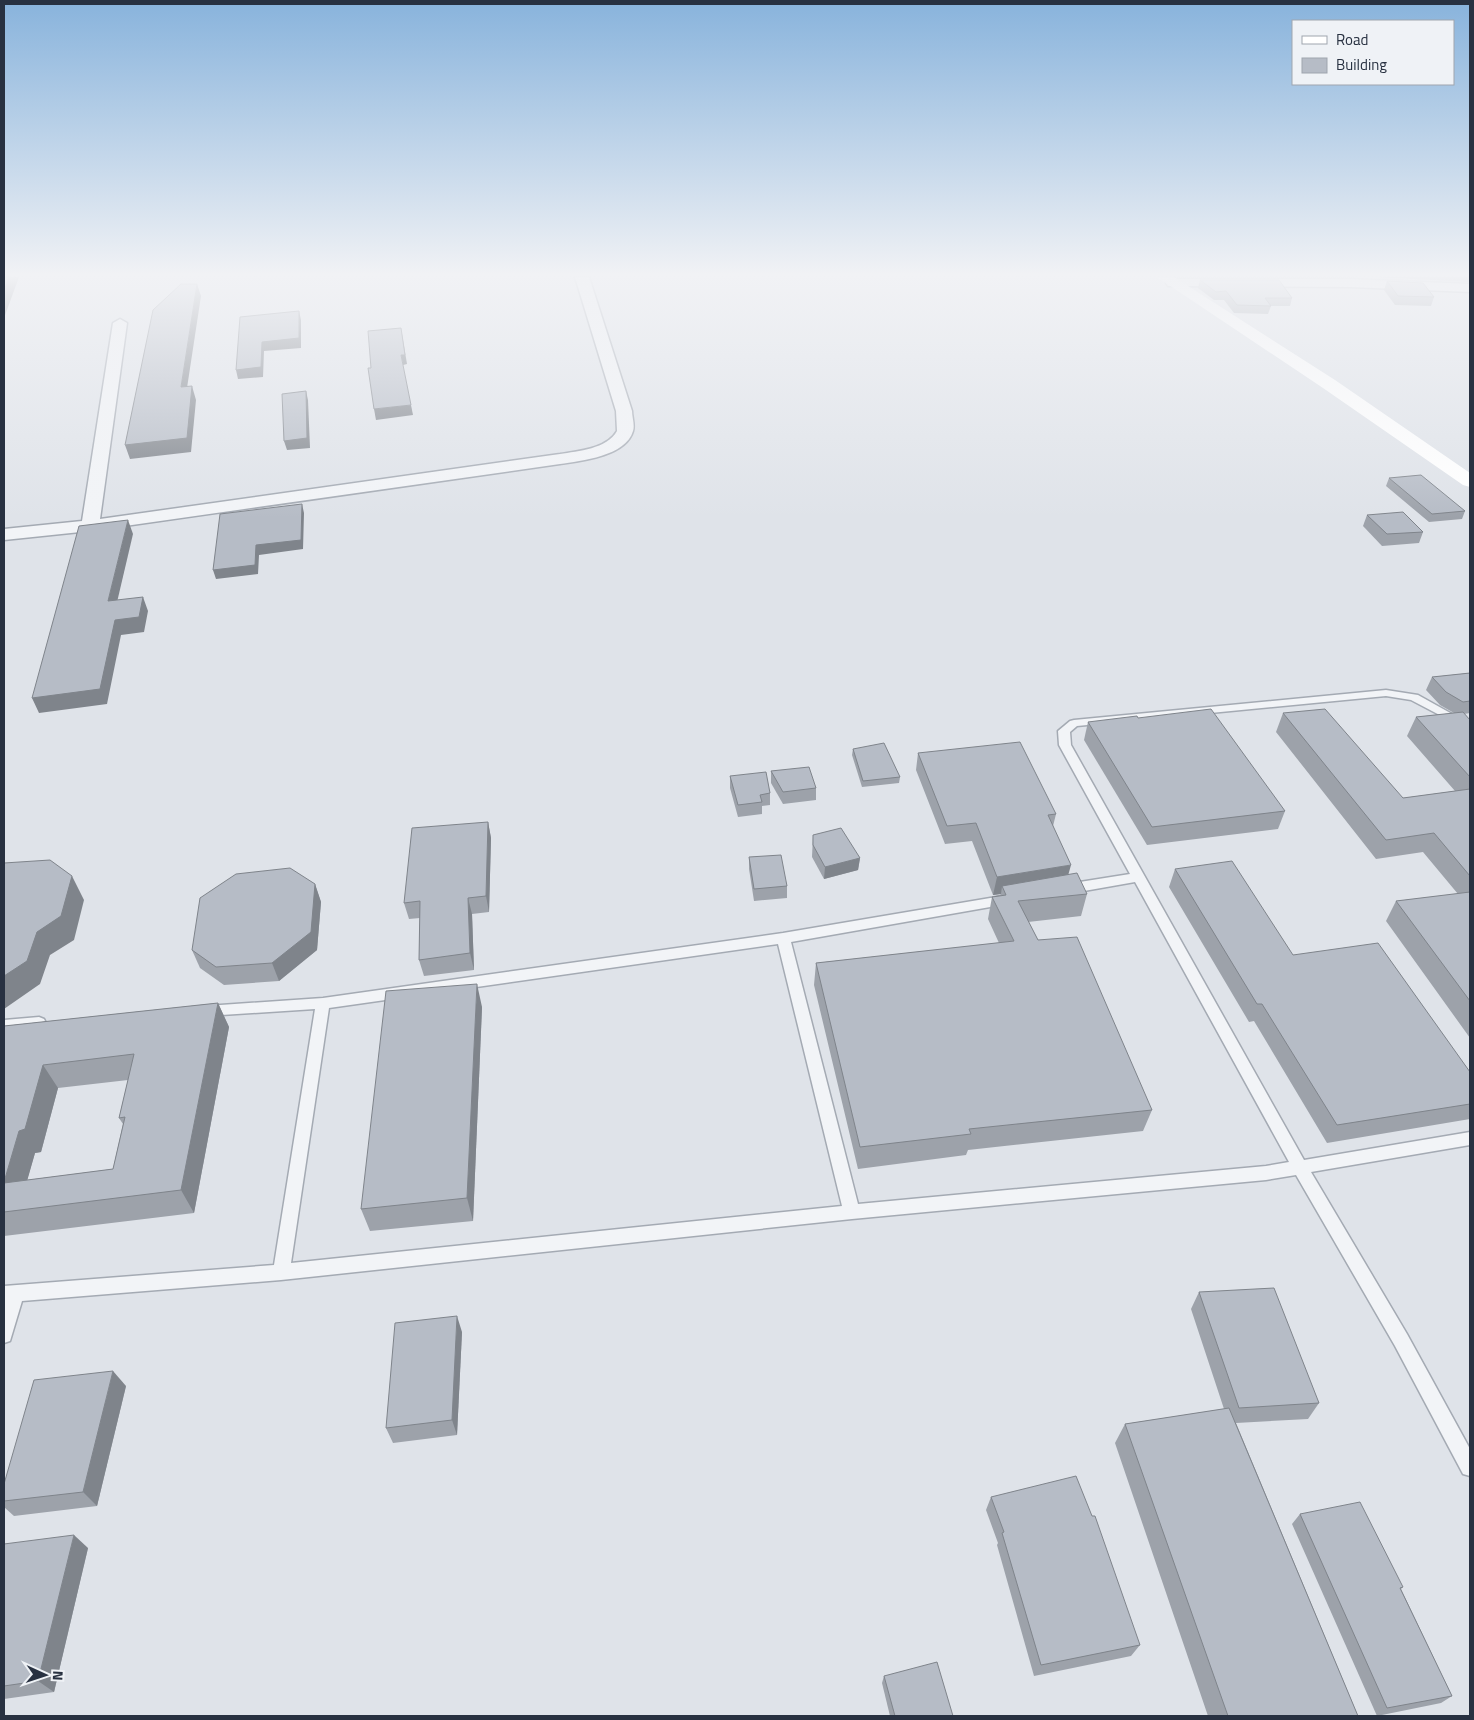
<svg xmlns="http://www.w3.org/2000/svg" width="1474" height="1720" viewBox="0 0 1474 1720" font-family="'Titillium Web',sans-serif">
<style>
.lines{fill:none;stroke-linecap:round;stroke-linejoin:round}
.lane-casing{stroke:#a4aab3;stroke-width:3}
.street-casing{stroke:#a4aab3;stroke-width:3}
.lane{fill:#f2f4f7;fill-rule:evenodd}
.street{fill:#f2f4f7;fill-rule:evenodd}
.secondary{fill:#fff;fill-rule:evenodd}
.wall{fill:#9da2aa;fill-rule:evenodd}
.shaded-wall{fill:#7f848b}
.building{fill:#b6bcc6;stroke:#7f848b}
</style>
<rect width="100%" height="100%" fill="#dfe3e9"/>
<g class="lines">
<defs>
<g id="lane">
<path d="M 1386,690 L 1418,695 L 1470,724 L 1470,731 L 1411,700 L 1386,696 L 1077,726 L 1070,732 L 1071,745 L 1304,1160 L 1470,1132 L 1470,1145 L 1311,1172 L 1407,1334 L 1470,1449 L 1470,1476 L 1463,1474 L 1395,1346 L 1296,1175 L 1266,1180 L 852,1219 L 281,1280 L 22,1301 L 10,1341 L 4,1343 L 4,1286 L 274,1265 L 315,1009 L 206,1016 L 201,1015 L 199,1011 L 201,1007 L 206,1006 L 323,998 L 783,933 L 1008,895 L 1013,897 L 1014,900 L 1013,903 L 791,942 L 858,1204 L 1266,1166 L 1289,1162 L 1135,882 L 1067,894 L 1062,892 L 1061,889 L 1062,886 L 1067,884 L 1130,874 L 1059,745 L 1058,731 L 1070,721 L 1074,720 ZM 778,944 L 842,1206 L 291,1263 L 329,1008 Z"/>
<path d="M 39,1017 L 44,1019 L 46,1023 L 44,1027 L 4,1032 L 4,1020 Z"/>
</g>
<g id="street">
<path d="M 575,277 L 589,277 L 632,411 C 632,417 635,425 633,431 C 626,456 581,461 560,464 L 90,531 L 4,540 L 4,529 L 82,521 L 113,323 L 120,319 L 127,323 L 100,519 L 560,454 C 578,451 607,449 617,431 L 616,411 Z"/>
<path d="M 1173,279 L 1350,279 L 1470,284 L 1470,292 L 1350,287 L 1168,286 L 1166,283 L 1168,280 Z"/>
</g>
</defs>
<use href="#lane" class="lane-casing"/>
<use href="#street" class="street-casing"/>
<use href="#lane" class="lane"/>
<use href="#street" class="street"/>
<path class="secondary" d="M 1157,277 L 1174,277 L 1335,380 L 1470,473 L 1470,487 L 1463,485 L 1323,388 Z"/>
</g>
<g class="wall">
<path d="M 1375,277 L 1470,277 L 1470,282 Z"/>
<path d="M 1200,280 L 1292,298 L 1290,306 L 1271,306 L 1268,314 L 1234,313 L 1224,300 L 1214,300 L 1198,288 Z"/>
<path d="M 1387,281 L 1434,297 L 1431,306 L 1395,305 L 1384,290 Z"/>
<path d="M 1389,478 L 1465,511 L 1462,519 L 1429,522 L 1386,486 Z"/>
<path d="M 1367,515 L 1423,532 L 1419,543 L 1382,546 L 1363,526 Z"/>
<path d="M 1470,673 L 1470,713 L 1464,714 L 1470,720 L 1470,1038 L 1386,921 L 1396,901 L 1458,894 L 1423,852 L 1376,859 L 1276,732 L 1283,713 L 1403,798 L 1455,791 L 1407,736 L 1416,717 L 1454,713 L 1440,705 L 1426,690 L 1432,677 Z"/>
<path d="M 1088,722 L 1285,811 L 1278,829 L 1147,845 L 1084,740 Z"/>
<path d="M 853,749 L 900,777 L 899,783 L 862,787 L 852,755 Z"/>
<path d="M 918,753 L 1056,814 L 1053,826 L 1068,874 L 1087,894 L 1081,916 L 1028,922 L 1038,940 L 1152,1110 L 1143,1131 L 968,1150 L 966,1155 L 858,1169 L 814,985 L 816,963 L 999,943 L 988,919 L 992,897 L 1000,895 L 1001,894 L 993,895 L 972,841 L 945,844 L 916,770 Z"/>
<path d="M 771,771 L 816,788 L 816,800 L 783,804 L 771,783 Z"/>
<path d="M 730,776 L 770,793 L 770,805 L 762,806 L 762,814 L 738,817 L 730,788 Z"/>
<path d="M 488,822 L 491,838 L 489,912 L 472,914 L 474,970 L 424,976 L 419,960 L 420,918 L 409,919 L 404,903 Z"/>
<path d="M 813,835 L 860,858 L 858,870 L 824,879 L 812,857 Z"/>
<path d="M 749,857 L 787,886 L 787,898 L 754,901 L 749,869 Z"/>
<path d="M 1175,869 L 1293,955 L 1470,1072 L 1470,1119 L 1327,1143 L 1254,1021 L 1249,1022 L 1169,887 Z"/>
<path d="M 315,884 L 321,902 L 317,950 L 279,981 L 224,985 L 200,968 L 192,950 Z"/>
<path d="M 218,1003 L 229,1027 L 194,1213 L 4,1236 L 4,1026 ZM 128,1080 L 119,1118 L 123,1124 L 113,1169 L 27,1180 L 35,1153 L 41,1152 L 58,1088 Z"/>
<path d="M 482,1007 L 473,1221 L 370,1231 L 361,1209 Z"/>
<path d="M 1199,1292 L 1319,1403 L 1308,1419 L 1236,1423 L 1358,1716 L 1208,1716 L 1115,1443 L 1125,1424 L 1224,1409 L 1191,1309 Z"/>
<path d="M 462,1332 L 457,1435 L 393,1443 L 386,1428 Z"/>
<path d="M 126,1386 L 97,1506 L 14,1516 L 4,1507 L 4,1484 Z"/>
<path d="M 991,1497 L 1140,1645 L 1131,1656 L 1034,1676 L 997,1545 L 998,1543 L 986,1510 Z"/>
<path d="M 1300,1514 L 1403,1587 L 1401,1589 L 1452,1696 L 1441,1703 L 1377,1716 L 1292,1524 Z"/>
<path d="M 4,1544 L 88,1548 L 54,1692 L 4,1699 Z"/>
<path d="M 884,1676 L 953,1716 L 890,1716 L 882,1683 Z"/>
</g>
<g class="shaded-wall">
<path d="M 9,277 L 19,277 L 4,318 L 4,291 Z"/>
<path d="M 197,284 L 201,296 L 185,401 L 181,387 Z"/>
<path d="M 299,311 L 301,320 L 301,348 L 264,351 L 263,377 L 238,379 L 236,370 L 262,342 Z"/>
<path d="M 401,328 L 407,364 L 403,365 L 401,355 Z"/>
<path d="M 192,386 L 196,400 L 191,452 L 130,459 L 125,445 Z"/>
<path d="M 306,391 L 308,400 L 310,448 L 287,450 L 284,441 Z"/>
<path d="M 411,405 L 413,415 L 376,420 L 374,409 Z"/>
<path d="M 302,504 L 304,513 L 303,549 L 259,555 L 258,574 L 216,579 L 213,570 L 256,545 Z"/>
<path d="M 128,520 L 133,534 L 114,615 L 108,601 Z"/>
<path d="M 143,597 L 148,611 L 144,632 L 121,635 L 107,704 L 39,713 L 32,698 L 115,620 Z"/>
<path d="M 488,822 L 491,838 L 489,912 L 486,896 Z"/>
<path d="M 860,858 L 858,870 L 824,879 L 825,867 Z"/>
<path d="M 1071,865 L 1066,883 L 1002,886 L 1001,894 L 993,895 L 997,877 Z"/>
<path d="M 72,876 L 84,900 L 74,940 L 50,955 L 40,984 L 4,1009 L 4,976 Z"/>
<path d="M 315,884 L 321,902 L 317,950 L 279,981 L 272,963 Z"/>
<path d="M 468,898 L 472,914 L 474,970 L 470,953 Z"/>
<path d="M 477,984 L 482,1007 L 473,1221 L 467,1198 Z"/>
<path d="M 218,1003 L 229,1027 L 194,1213 L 181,1190 Z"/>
<path d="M 43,1065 L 58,1088 L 41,1152 L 35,1153 L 20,1206 L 4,1184 L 4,1182 L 19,1131 Z"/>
<path d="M 457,1316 L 462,1332 L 457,1435 L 452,1420 Z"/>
<path d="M 113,1371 L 126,1386 L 97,1506 L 83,1492 Z"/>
<path d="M 74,1535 L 88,1548 L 54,1692 L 38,1681 Z"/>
</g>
<g class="building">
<path d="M 4,277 L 9,277 L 4,291 Z"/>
<path d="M 1200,280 L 1279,280 L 1292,298 L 1265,298 L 1271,306 L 1237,305 L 1226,291 L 1216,292 Z"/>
<path d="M 1387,281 L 1423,283 L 1434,297 L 1398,296 Z"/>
<path d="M 181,284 L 197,284 L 181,387 L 192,386 L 187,438 L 125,445 L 153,310 Z"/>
<path d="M 299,311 L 299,338 L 262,342 L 261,367 L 236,370 L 240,317 Z"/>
<path d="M 401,328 L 405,355 L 401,355 L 411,405 L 374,409 L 368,368 L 371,368 L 368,331 Z"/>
<path d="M 306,391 L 307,438 L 284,441 L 282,394 Z"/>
<path d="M 1421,475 L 1465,511 L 1432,514 L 1389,478 Z"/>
<path d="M 302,504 L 301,540 L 256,545 L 255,565 L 213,570 L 220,514 Z"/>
<path d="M 1403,512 L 1423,532 L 1387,534 L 1367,515 Z"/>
<path d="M 128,520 L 108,601 L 143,597 L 139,617 L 115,620 L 100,689 L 32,698 L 79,526 Z"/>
<path d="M 1470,673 L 1470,701 L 1463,702 L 1446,692 L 1432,677 Z"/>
<path d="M 1211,709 L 1285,811 L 1152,827 L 1088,722 L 1137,716 L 1138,718 Z"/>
<path d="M 1325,709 L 1403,798 L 1470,789 L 1470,876 L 1434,833 L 1386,840 L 1283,713 Z"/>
<path d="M 1463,712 L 1470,720 L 1470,777 L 1416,717 Z"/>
<path d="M 1020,742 L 1056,814 L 1048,815 L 1071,865 L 997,877 L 976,823 L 947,826 L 918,753 Z"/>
<path d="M 884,743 L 900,777 L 863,781 L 853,749 Z"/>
<path d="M 809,767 L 816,788 L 783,792 L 771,771 Z"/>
<path d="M 766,772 L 770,793 L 760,795 L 762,802 L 738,805 L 730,776 Z"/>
<path d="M 488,822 L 486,896 L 468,898 L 470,953 L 419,960 L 420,901 L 404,903 L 412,828 Z"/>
<path d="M 841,828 L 860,858 L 825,867 L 813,845 L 813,835 Z"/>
<path d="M 781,855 L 787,886 L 754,889 L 749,857 Z"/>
<path d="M 50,860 L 72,876 L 61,916 L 37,932 L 27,961 L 4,976 L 4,863 Z"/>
<path d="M 1232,861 L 1293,955 L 1378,943 L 1470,1072 L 1470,1104 L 1337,1125 L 1262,1004 L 1257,1004 L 1175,869 Z"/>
<path d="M 290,868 L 315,884 L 311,932 L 272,963 L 216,967 L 192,950 L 200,898 L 236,874 Z"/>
<path d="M 1077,873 L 1087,894 L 1018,901 L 1038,940 L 1077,937 L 1152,1110 L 969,1129 L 971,1134 L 860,1147 L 816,963 L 1014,941 L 992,897 L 1006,895 L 1002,886 Z"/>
<path d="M 1470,892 L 1470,1001 L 1396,901 Z"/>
<path d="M 477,984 L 467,1198 L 361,1209 L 386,991 Z"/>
<path d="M 218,1003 L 181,1190 L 4,1212 L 4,1183 L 113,1169 L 125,1117 L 119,1118 L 134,1054 L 43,1065 L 25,1129 L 19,1131 L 4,1182 L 4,1026 Z"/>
<path d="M 1274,1288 L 1319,1403 L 1239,1408 L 1199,1292 Z"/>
<path d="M 457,1316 L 452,1420 L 386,1428 L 395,1323 Z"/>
<path d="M 113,1371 L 83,1492 L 4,1501 L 4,1484 L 34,1380 Z"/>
<path d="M 1229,1408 L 1358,1716 L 1228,1716 L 1125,1424 Z"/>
<path d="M 1076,1476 L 1092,1516 L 1095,1516 L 1140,1645 L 1041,1665 L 1002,1533 L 1004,1532 L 991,1497 Z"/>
<path d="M 1360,1502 L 1403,1587 L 1400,1588 L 1452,1696 L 1387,1708 L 1300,1514 Z"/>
<path d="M 74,1535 L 38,1681 L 4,1686 L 4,1544 Z"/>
<path d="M 937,1662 L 953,1716 L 895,1716 L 884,1676 Z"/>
</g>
<linearGradient id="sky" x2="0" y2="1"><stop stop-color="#88b3dc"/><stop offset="0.53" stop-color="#f1f2f5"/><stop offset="1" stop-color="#f1f2f5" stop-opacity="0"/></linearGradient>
<rect width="1474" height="518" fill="url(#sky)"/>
<rect width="1474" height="1720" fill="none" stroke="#283141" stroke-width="10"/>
<rect x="1292" y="20" width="162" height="65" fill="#eff2f6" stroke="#9fa5ae"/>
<rect x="1302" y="36" width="25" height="8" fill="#ffffff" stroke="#9fa5ae"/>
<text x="1336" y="45" font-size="15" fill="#283141">Road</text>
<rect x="1302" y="58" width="25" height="15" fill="#b6bcc6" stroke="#9fa5ae"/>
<text x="1336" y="70" font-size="15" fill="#283141">Building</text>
<g transform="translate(45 1675) rotate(93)" stroke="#eff2f6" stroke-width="4" paint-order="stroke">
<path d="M0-4L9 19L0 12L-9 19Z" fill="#283141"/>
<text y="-8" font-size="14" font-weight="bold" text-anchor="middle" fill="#283141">N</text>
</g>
</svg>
